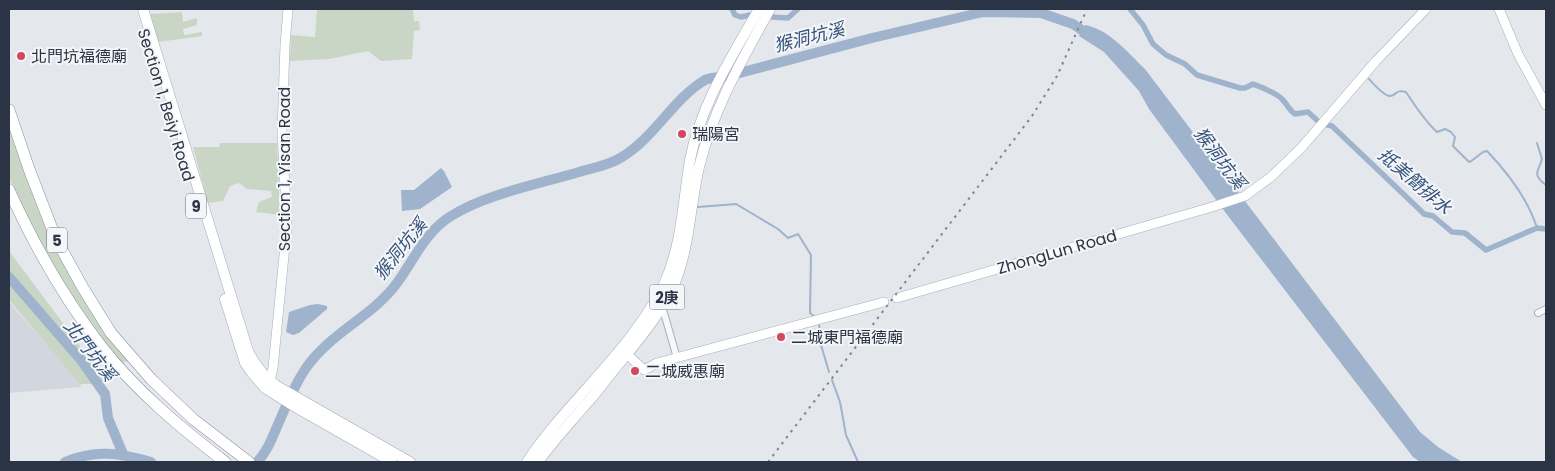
<svg xmlns="http://www.w3.org/2000/svg" width="1555" height="471" viewBox="0 0 1555 471" font-family="Poppins,'Noto Sans TC',sans-serif">
<style>
.built{fill:#d2d6de}
.green{fill:#c9d6c5}
.water{fill:#9fb4cc}
.lines{fill:none;stroke-linecap:round;stroke-linejoin:round}
.stream{stroke:#9fb4cc;stroke-width:2}
.canal{stroke:#9fb4cc;stroke-width:5.5}
.river{stroke:#9fb4cc;stroke-width:10}
.street-casing{stroke:#a9aeb7;stroke-width:8}
.secondary-casing{stroke:#a9aeb7;stroke-width:10}
.primary-casing{stroke:#a3abb8;stroke-width:11}
.highway-casing{stroke:#8b94a3;stroke-width:12}
.street{stroke:#f7f8fa;stroke-width:6}
.secondary{stroke:#fff;stroke-width:9}
.primary{stroke:#fff;stroke-width:10}
.highway{stroke:#fff;stroke-width:11}
.rail{stroke:#7d8696;stroke-width:2;stroke-dasharray:2.5 5;stroke-linecap:butt}
.poi-dot{fill:#d1495b;stroke:#f4f6f9;stroke-width:2}
.labels{text-anchor:middle;dominant-baseline:central;stroke-width:4;stroke-linejoin:round;paint-order:stroke}
.shield{fill:#f4f6f9;stroke:#676e7b;stroke-width:1}
.shield-label{font-size:15px;font-weight:bold;fill:#2b3445}
.poi-label{font-size:16px;fill:#2b3445;stroke:#f4f6f9;text-anchor:start}
.street-label{font-size:16px;fill:#2b3445;stroke:#f4f6f9}
.water-label{font-size:18px;font-style:italic;fill:#34527a;stroke:#f4f6f9}
</style>
<rect width="100%" height="100%" fill="#e4e7ec"/>
<path class="built" d="M 9,302 L 76,378 L 82,387 L 9,393 Z"/>
<g class="green">
<path d="M 317,9 L 413,9 L 414,21 L 419,21 L 420,30 L 414,31 L 412,59 L 381,61 L 368,51 L 329,59 L 290,61 L 291,35 L 315,37 Z"/>
<path d="M 182,12 L 183,22 L 197,18 L 197,25 L 183,29 L 184,35 L 202,32 L 202,36 L 158,42 L 150,14 Z"/>
<path d="M 9,127 L 29,185 L 49,234 L 129,361 L 121,363 L 104,344 L 58,278 L 19,203 L 9,177 Z"/>
<path d="M 220,143 L 277,143 L 280,215 L 256,212 L 259,202 L 272,197 L 271,191 L 247,189 L 239,183 L 230,186 L 223,201 L 208,203 L 193,147 L 219,147 Z"/>
<path d="M 9,251 L 104,378 L 103,384 L 80,384 L 9,300 Z"/>
</g>
<g class="water">
<path d="M 1085,25 C 1109,29 1128,53 1145,69 L 1420,432 L 1438,447 L 1462,462 L 1420,462 L 1413,457 L 1228,216 L 1149,109 L 1139,91 L 1104,52 L 1079,36 Z"/>
<path d="M 441,168 L 444,171 L 452,187 L 420,209 L 402,211 L 401,190 L 414,190 Z"/>
<path d="M 318,304 L 327,306 L 327,309 L 299,333 L 293,335 L 286,332 L 289,312 L 310,305 Z"/>
</g>
<g class="lines">
<g class="stream">
<path d="M 1369,79 C 1373,83 1383,96 1390,96 C 1397,95 1396,89 1406,92 C 1415,106 1425,121 1437,132 L 1445,129 L 1451,132 L 1455,137 L 1453,146 L 1468,161 L 1470,162 L 1483,152 L 1487,151 C 1508,173 1528,199 1537,228"/>
<path d="M 1537,143 L 1542,159 C 1539,171 1531,174 1546,185"/>
<path d="M 698,207 L 736,204 L 778,229 L 788,238 L 798,234 L 811,255 L 810,313 L 815,317"/>
<path d="M 819,324 L 821,345 L 829,372"/>
<path d="M 832,380 L 840,402 L 846,435 L 858,462"/>
</g>
<g class="canal">
<path d="M 732,9 L 735,15 L 741,17 L 750,15"/>
<path d="M 1024,9 L 1025,12"/>
<path d="M 1130,9 L 1143,25 L 1153,44 L 1166,55 L 1185,64 L 1197,75 L 1240,88 L 1245,88 L 1253,84 C 1263,88 1275,92 1282,99 C 1287,104 1289,110 1295,114 L 1308,112 L 1319,122"/>
<path d="M 772,17 L 788,18 L 798,9"/>
<path d="M 1324,124 L 1332,126 L 1419,209 L 1424,214 L 1433,216 L 1452,232 L 1465,233 L 1486,250 L 1537,228 L 1546,229"/>
</g>
<g class="river">
<path d="M 9,277 L 81,360 L 105,394 L 108,418 L 123,454"/>
<path d="M 65,462 C 96,449 120,453 151,462"/>
<path d="M 257,462 C 266,453 271,441 276,429 C 285,409 293,387 306,368 C 330,333 373,316 397,283 C 414,260 425,232 451,216 C 486,194 539,184 579,172 C 593,168 610,165 622,157 C 654,138 674,98 705,80 C 711,77 721,77 728,76 L 872,38 L 983,12 L 1041,13 L 1073,24 L 1093,38"/>
</g>
<defs>
<g id="street">
<path d="M 662,306 L 677,358"/>
<path d="M 1538,313 L 1546,309"/>
</g>
<g id="secondary">
<path d="M 1499,9 L 1518,54 L 1546,105"/>
<path d="M 897,298 L 1212,207 L 1245,196 L 1271,177 L 1302,147 L 1376,61 L 1426,9"/>
<path d="M 624,348 L 628,355 L 644,370 L 657,363 L 884,302"/>
<path d="M 266,386 L 270,381 L 273,368 L 287,225 L 282,133 L 285,45 L 288,9"/>
</g>
<g id="primary">
<path d="M 143,9 L 248,351 C 255,365 264,377 277,386 L 410,462"/>
<path d="M 225,299 L 245,363 L 252,373 L 265,388 L 297,408 L 392,462"/>
<path d="M 527,462 C 568,400 633,350 665,282 C 682,244 683,201 690,160 C 700,106 732,56 759,9"/>
<path d="M 538,462 C 553,441 570,423 586,404 C 596,394 604,382 613,371 C 636,343 660,316 675,282 C 690,245 690,205 699,167 C 714,107 741,62 770,9"/>
</g>
<g id="highway">
<path d="M 9,110 L 29,169 L 56,239 L 83,288 L 111,333 L 151,379 L 193,419 L 249,462"/>
<path d="M 9,190 C 34,245 63,297 101,346 C 136,391 181,428 225,462"/>
</g>
</defs>
<use href="#street" class="street-casing"/>
<use href="#secondary" class="secondary-casing"/>
<use href="#primary" class="primary-casing"/>
<use href="#highway" class="highway-casing"/>
<use href="#street" class="street"/>
<use href="#secondary" class="secondary"/>
<use href="#primary" class="primary"/>
<use href="#highway" class="highway"/>
<path class="rail" d="M 768,462 L 1032,116 L 1057,76 L 1087,9"/>
</g>
<g class="poi-dot">
<circle cx="21" cy="56" r="5"/>
<circle cx="682" cy="134" r="5"/>
<circle cx="781" cy="337" r="5"/>
<circle cx="635" cy="371" r="5"/>
</g>
<g class="labels">
<g class="shield">
<rect x="186" y="193.5" width="20" height="25" rx="4"/>
<rect x="47" y="227.5" width="20" height="25" rx="4"/>
<rect x="649.5" y="284.5" width="35" height="25" rx="4"/>
</g>
<g class="shield-label">
<text x="196" y="206">9</text>
<text x="57" y="240">5</text>
<text x="667" y="297">2庚</text>
</g>
<g class="poi-label">
<text x="31" y="56">北門坑福德廟</text>
<text x="692" y="134">瑞陽宮</text>
<text x="791" y="337">二城東門福德廟</text>
<text x="645" y="371">二城威惠廟</text>
</g>
<g class="street-label">
<text transform="translate(166 105) rotate(73)">Section 1, Beiyi Road</text>
<text transform="translate(284 169) rotate(-90)">Section 1, Yisan Road</text>
<text transform="translate(1057 252) rotate(-16)">ZhongLun Road</text>
</g>
<g class="water-label">
<text transform="translate(809 37) rotate(-14)">猴洞坑溪</text>
<text transform="translate(1220 158) rotate(53)">猴洞坑溪</text>
<text transform="translate(1415 181) rotate(41)">抵美簡排水</text>
<text transform="translate(400 249) rotate(-51)">猴洞坑溪</text>
<text transform="translate(90 350) rotate(52)">北門坑溪</text>
</g>
</g>
<rect width="1555" height="471" fill="none" stroke="#2b3445" stroke-width="20"/>
</svg>
